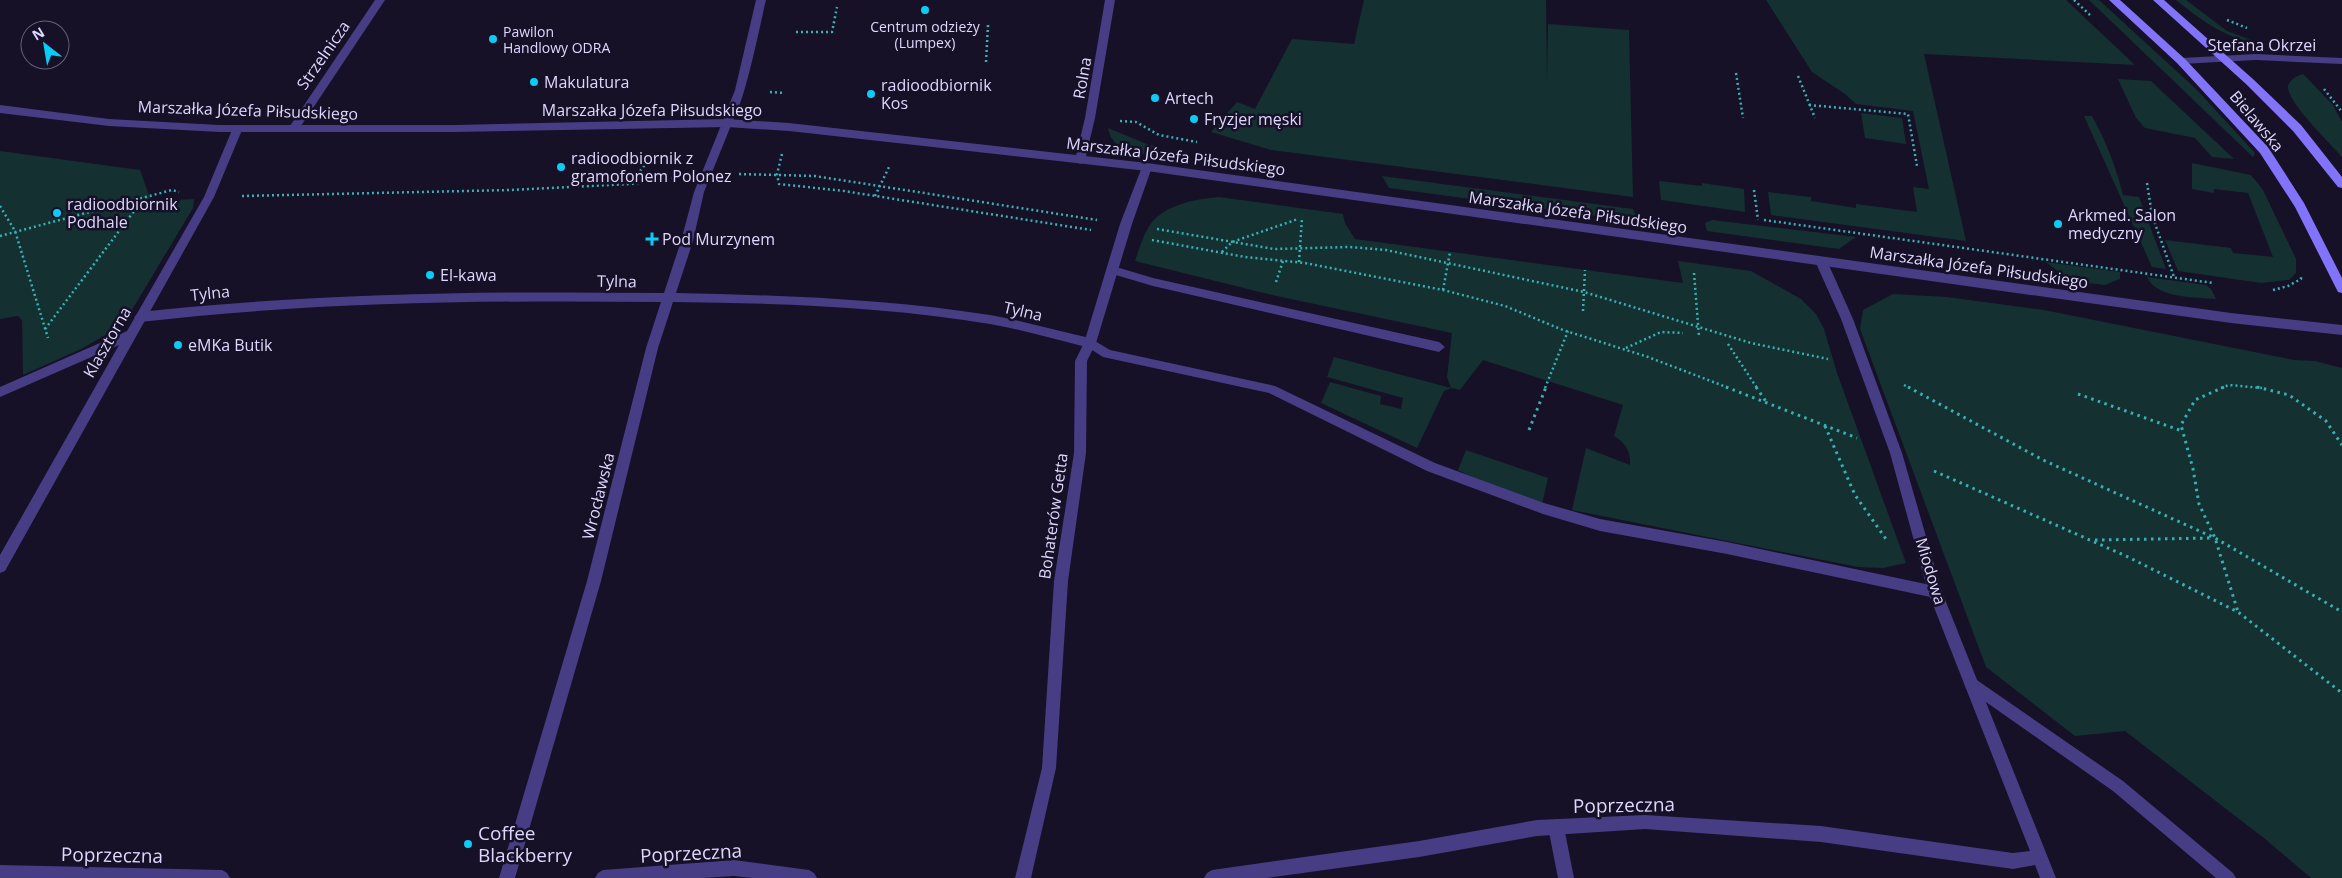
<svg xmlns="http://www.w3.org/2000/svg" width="2342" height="878" viewBox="0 0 2342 878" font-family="'Open Sans',sans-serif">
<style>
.green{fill:#143031}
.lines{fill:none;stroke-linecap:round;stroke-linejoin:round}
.path-far1{stroke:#34b3b6;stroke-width:2.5;stroke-dasharray:2 3;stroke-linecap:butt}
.path{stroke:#34b3b6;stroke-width:3;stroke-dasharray:2.5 4.5;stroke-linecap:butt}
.service{fill:#463d84;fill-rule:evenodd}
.pedestrian{fill:#463d84;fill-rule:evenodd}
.minor{fill:#463d84;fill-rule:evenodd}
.tertiary{fill:#463d84;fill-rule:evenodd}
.secondary{fill:#8173fa;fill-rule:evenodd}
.poi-dot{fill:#0bccf7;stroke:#161127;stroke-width:2}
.labels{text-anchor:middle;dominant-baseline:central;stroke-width:5;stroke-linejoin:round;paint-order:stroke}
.far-poi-label{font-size:14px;fill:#dfd8fe;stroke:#161127}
.street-label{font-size:16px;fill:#dfd8fe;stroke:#161127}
.poi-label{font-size:16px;fill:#dfd8fe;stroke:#161127;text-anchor:start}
.near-street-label{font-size:19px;fill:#dfd8fe;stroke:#161127}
.near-poi-label{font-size:19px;fill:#dfd8fe;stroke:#161127;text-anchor:start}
</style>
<rect width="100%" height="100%" fill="#161127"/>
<g class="green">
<path d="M 1364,0 L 1546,0 L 1547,80 L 1548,24 L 1629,30 L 1633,197 L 1271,150 L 1211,132 L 1237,102 L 1255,109 L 1292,39 L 1354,44 Z"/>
<path d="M 1766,0 L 2066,0 L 2135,65 L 1924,54 L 1966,241 L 1771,215 L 1768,192 L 1811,197 L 1811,201 L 1856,208 L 1856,204 L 1917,212 L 1913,187 L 1929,189 L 1913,111 L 1856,104 L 1845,94 L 1812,72 Z"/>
<path d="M 2089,0 L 2099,0 L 2197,90 L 2255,153 L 2253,157 Z"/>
<path d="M 2176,0 L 2186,0 L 2227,31 L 2265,45 C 2229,40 2204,23 2176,0 Z"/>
<path d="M 2303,74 L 2333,105 L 2342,122 L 2342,157 C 2331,144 2286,101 2288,86 C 2290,79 2297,76 2303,74 Z"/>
<path d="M 2118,79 L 2151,81 L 2234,159 L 2212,157 L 2195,138 L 2145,128 L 2136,118 Z"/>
<path d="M 1861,113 L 1902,118 L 1906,144 L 1865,138 Z"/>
<path d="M 2084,116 L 2092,116 C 2106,141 2116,167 2123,195 L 2139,197 L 2166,269 L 2152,267 Z"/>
<path d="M 1108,128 L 1149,145 L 1159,146 L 1141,155 C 1126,150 1111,146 1108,128 Z"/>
<path d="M 0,151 L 140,170 L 151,201 L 194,199 L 193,208 L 123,325 L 81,349 L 23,375 L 22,320 L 18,316 L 0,319 Z"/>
<path d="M 2192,163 L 2251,175 L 2263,190 L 2296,259 L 2296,273 L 2289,280 L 2261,283 L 2178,271 L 2165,240 L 2231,248 L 2233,253 L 2273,257 L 2248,193 L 2214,189 L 2214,193 L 2192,189 Z"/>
<path d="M 1382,176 L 1633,209 L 1636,215 L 1626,220 L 1389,188 Z"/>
<path d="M 1659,181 L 1702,186 L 1702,183 L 1744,189 L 1745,212 L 1661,200 Z"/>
<path d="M 1219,197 L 1343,214 L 1345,223 L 1355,239 L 1683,283 L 1678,261 L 1751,271 L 1801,299 L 1816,314 L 1824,329 L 1837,373 L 1906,563 L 1883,568 L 1858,567 L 1572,510 L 1586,448 L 1630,465 C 1631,452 1625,442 1614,436 L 1623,405 L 1483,360 L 1460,390 L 1452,388 L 1444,391 L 1417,448 L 1321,403 L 1330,382 L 1381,396 L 1380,404 L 1401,409 L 1403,398 L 1327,377 L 1334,357 L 1451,388 L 1447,377 L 1452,333 L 1272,295 L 1135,261 C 1139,250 1142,238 1148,228 C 1161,205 1195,199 1219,197 Z"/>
<path d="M 1712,220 L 1856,237 L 1839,249 L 1707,231 L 1705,223 Z"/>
<path d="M 2046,262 L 2120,272 L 2120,279 L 2105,285 L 2070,281 Z"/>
<path d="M 2147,277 L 2206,285 L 2211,289 L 2216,299 C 2195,297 2157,299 2147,277 Z"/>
<path d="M 1893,294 L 1947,297 L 2044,310 L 2294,360 L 2315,361 L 2342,368 L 2342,878 L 2311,878 L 2265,839 L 2125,731 L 2075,736 L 1986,667 L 1860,329 L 1863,310 Z"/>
<path d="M 1466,450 L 1548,478 L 1542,504 L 1488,485 L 1458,470 Z"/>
</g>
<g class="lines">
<g class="path-far1">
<path d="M 2074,0 L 2090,15"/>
<path d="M 2227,20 L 2247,28"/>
<path d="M 796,32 L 832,32 L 837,7"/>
<path d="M 986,62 L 988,25"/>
<path d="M 1736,73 L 1743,118"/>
<path d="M 1798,76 L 1815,118"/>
<path d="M 2324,89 L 2342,112"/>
<path d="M 770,92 L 784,93"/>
<path d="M 1809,105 L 1908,114 L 1917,166"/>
<path d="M 1120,121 L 1136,122 L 1159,135 L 1197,142"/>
<path d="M 782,154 L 777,174 L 779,184 L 844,191 L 1091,230"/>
<path d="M 739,174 L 815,176 L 1097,220"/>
<path d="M 631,183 L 653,154"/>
<path d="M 2147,183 L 2152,215 L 2174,277"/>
<path d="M 1754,190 L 1758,220"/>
<path d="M 242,196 L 510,190 L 631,184 L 673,178"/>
<path d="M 875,196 L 889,167"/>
<path d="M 0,206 L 15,231 L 48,338"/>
<path d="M 1764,220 L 2213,283"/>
<path d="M 1157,229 L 1274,249 L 1350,247 L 1386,250 L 1584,292 L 1751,343 L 1828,359"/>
<path d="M 0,236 L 172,190 L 179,192"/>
<path d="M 1152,240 L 1245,257 L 1305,263 L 1443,290 L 1505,306 L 1563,330 L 1648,357 L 1729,388"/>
<path d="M 1222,252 L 1232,242 L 1298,219"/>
<path d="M 1299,262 L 1302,218"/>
<path d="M 1694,273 L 1699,337"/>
<path d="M 1276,282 L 1283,261"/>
<path d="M 1443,290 L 1450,252"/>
<path d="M 2273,290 L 2288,286 L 2301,279 L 2301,276"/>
<path d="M 1583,311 L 1585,270"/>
<path d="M 45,329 L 144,198"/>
<path d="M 1728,344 L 1757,388"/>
<path d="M 1626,348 L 1661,332 L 1683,333"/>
<path d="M 1904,385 L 1910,388"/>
<path d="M 1545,388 L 1568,331"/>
<path d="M 2221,388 L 2229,385 L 2262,388"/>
</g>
<g class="path">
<path d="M 1726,387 L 1857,438"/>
<path d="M 1756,387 L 1767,403"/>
<path d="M 1908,387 L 2043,460 L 2215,538 L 2342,612"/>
<path d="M 2224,387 L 2195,400 L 2181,425 L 2193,469 L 2199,504 L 2215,538 L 2238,612"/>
<path d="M 2257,387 L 2289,395 L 2326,421 L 2342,445"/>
<path d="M 2078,394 L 2182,431"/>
<path d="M 1825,426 L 1855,495 L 1886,539"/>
<path d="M 1529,430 L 1546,387"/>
<path d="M 1934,471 L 2126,556 L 2238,612 L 2342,693"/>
<path d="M 2095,540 L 2214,538"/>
</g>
<g class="service">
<path d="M 1113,266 L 1153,278 L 1439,342 L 1445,347 L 1439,352 L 1153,286 L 1109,273 L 1107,270 Z"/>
<path d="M 1090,338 L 1110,350 L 1275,386 L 1435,463 L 1544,503 L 1600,519 L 1727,542 L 1935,586 L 1940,588 L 1942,592 L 1940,596 L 1935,598 L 1727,554 L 1600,531 L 1543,514 L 1427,471 L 1269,393 L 1103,357 L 1086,346 L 1084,343 Z"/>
<path d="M 1971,676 L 2123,781 L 2233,873 L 2236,878 L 2216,878 L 2113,791 L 1966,688 L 1964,683 L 1966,678 Z"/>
<path d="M 1556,819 L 1561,822 L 1564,827 L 1574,878 L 1558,878 L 1548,827 L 1551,822 Z"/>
</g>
<path class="pedestrian" d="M 727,119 L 732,123 L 704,192 L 693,241 L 676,293 C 780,295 886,299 990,315 C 1024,321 1057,331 1090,338 L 1096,343 L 1090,348 C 1057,340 1024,330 990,324 C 886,307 778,303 673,302 L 658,348 L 601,581 L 515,878 L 499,878 L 587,581 L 646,348 L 661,302 C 487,300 313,302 140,322 L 134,317 L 140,312 C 314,293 489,291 664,293 L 681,241 L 694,192 L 722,123 Z"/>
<g class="minor">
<path d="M 375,0 L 385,0 L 297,132 L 289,132 L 288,129 Z"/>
<path d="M 756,0 L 766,0 C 761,19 742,122 727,127 L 722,123 L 735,90 Z"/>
<path d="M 1105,0 L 1115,0 L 1095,118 L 1085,160 L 1080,164 L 1075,160 L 1085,118 Z"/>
<path d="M 2256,54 L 2342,58 L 2342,64 L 2256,60 L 2181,64 L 2176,61 L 2181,58 Z"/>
<path d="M 237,126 L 242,130 L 214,197 L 5,571 L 0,573 L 0,555 L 119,345 L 0,397 L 0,387 L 127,331 L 204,197 L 232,130 Z"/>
<path d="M 1147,163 L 1152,167 L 1132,224 L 1096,343 L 1087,361 L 1086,453 L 1068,581 L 1056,768 L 1031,878 L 1015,878 L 1042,768 L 1054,581 L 1074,453 L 1075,361 L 1084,343 L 1120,224 L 1142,167 Z"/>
<path d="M 1821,257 L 1827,261 L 1853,319 L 1902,453 L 1942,592 L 2056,878 L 2040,878 L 2035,865 L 2013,869 L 1821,842 L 1645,829 L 1537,836 L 1419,857 L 1267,878 L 1204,878 L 1207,873 L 1212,870 L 1419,841 L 1537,820 L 1645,815 L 1821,826 L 2013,853 L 2030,851 L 1928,592 L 1890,453 L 1841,319 L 1815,261 Z"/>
<path d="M 734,860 L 809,870 L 814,873 L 817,878 L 752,878 L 734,876 L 703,878 L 595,878 L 598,873 L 603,870 Z"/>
<path d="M 0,865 L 222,870 L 227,873 L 230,878 L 0,878 Z"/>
</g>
<path class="tertiary" d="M 0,105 L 109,119 L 219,125 L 455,125 L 727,119 L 789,123 L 1147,163 L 2231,313 L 2342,325 L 2342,335 L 2231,323 L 1147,171 L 789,131 L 727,127 L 455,132 L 219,132 L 109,126 L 0,113 Z"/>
<g class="secondary">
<path d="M 2109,0 L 2120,0 L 2185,59 L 2268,147 L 2304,203 L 2342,278 L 2342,293 L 2338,292 L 2295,207 L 2260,153 L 2177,63 Z"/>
<path d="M 2153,0 L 2164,0 L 2254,80 L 2301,125 L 2342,177 L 2342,188 L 2338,187 L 2293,131 L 2246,84 Z"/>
</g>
</g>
<g class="poi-dot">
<circle cx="925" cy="10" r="5"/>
<circle cx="493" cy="39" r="5"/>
<circle cx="534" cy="82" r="5"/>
<circle cx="871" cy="94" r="5"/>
<circle cx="1155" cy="98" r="5"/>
<circle cx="1194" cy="119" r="5"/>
<circle cx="561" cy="167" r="5"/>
<circle cx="57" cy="213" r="5"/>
<circle cx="2058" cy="224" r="5"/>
<path d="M649.5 231.5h5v5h5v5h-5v5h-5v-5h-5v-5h5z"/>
<circle cx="430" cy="275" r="5"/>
<circle cx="178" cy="345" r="5"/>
<circle cx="468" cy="844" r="5"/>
</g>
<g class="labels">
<g class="far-poi-label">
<text x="925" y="26">Centrum odzieży<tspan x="925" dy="16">(Lumpex)</tspan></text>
<text x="503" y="31" text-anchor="start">Pawilon<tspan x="503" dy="16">Handlowy ODRA</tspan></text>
</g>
<g class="street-label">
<text x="2262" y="45">Stefana Okrzei</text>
<text transform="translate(323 55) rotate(-55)">Strzelnicza</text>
<text transform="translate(1082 78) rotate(-80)">Rolna</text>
<text transform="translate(248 110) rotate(2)">Marszałka Józefa Piłsudskiego</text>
<text x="652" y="110">Marszałka Józefa Piłsudskiego</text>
<text transform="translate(2257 121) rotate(50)">Bielawska</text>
<text transform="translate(1176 156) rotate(7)">Marszałka Józefa Piłsudskiego</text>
<text transform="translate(1578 212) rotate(8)">Marszałka Józefa Piłsudskiego</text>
<text transform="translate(1979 267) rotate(8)">Marszałka Józefa Piłsudskiego</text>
<text transform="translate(617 281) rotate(1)">Tylna</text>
<text transform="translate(210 293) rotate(-6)">Tylna</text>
<text transform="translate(1023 311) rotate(13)">Tylna</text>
<text transform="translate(107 342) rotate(-60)">Klasztorna</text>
<text transform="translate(598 496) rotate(-76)">Wrocławska</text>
<text transform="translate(1053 516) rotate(-82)">Bohaterów Getta</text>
<text transform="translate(1931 571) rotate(73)">Miodowa</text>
</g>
<g class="poi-label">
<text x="544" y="82">Makulatura</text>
<text x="881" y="85">radioodbiornik<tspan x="881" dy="18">Kos</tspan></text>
<text x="1165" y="98">Artech</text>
<text x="1204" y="119">Fryzjer męski</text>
<text x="571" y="158">radioodbiornik z<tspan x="571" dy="18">gramofonem Polonez</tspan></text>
<text x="67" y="204">radioodbiornik<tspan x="67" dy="18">Podhale</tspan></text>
<text x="2068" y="215">Arkmed. Salon<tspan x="2068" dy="18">medyczny</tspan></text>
<text x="662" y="239">Pod Murzynem</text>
<text x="440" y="275">El-kawa</text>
<text x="188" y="345">eMKa Butik</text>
</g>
<g class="near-street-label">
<text transform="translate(1624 805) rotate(-1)">Poprzeczna</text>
<text transform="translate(691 853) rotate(-3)">Poprzeczna</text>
<text transform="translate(112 855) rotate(1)">Poprzeczna</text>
</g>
<g class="near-poi-label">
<text x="478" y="833">Coffee<tspan x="478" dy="22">Blackberry</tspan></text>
</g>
</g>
<g transform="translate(45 45) rotate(329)"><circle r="24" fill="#161127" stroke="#66617d"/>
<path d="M0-4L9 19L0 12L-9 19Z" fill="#0bccf7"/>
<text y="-8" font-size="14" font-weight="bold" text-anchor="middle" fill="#dfd8fe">N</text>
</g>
</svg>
